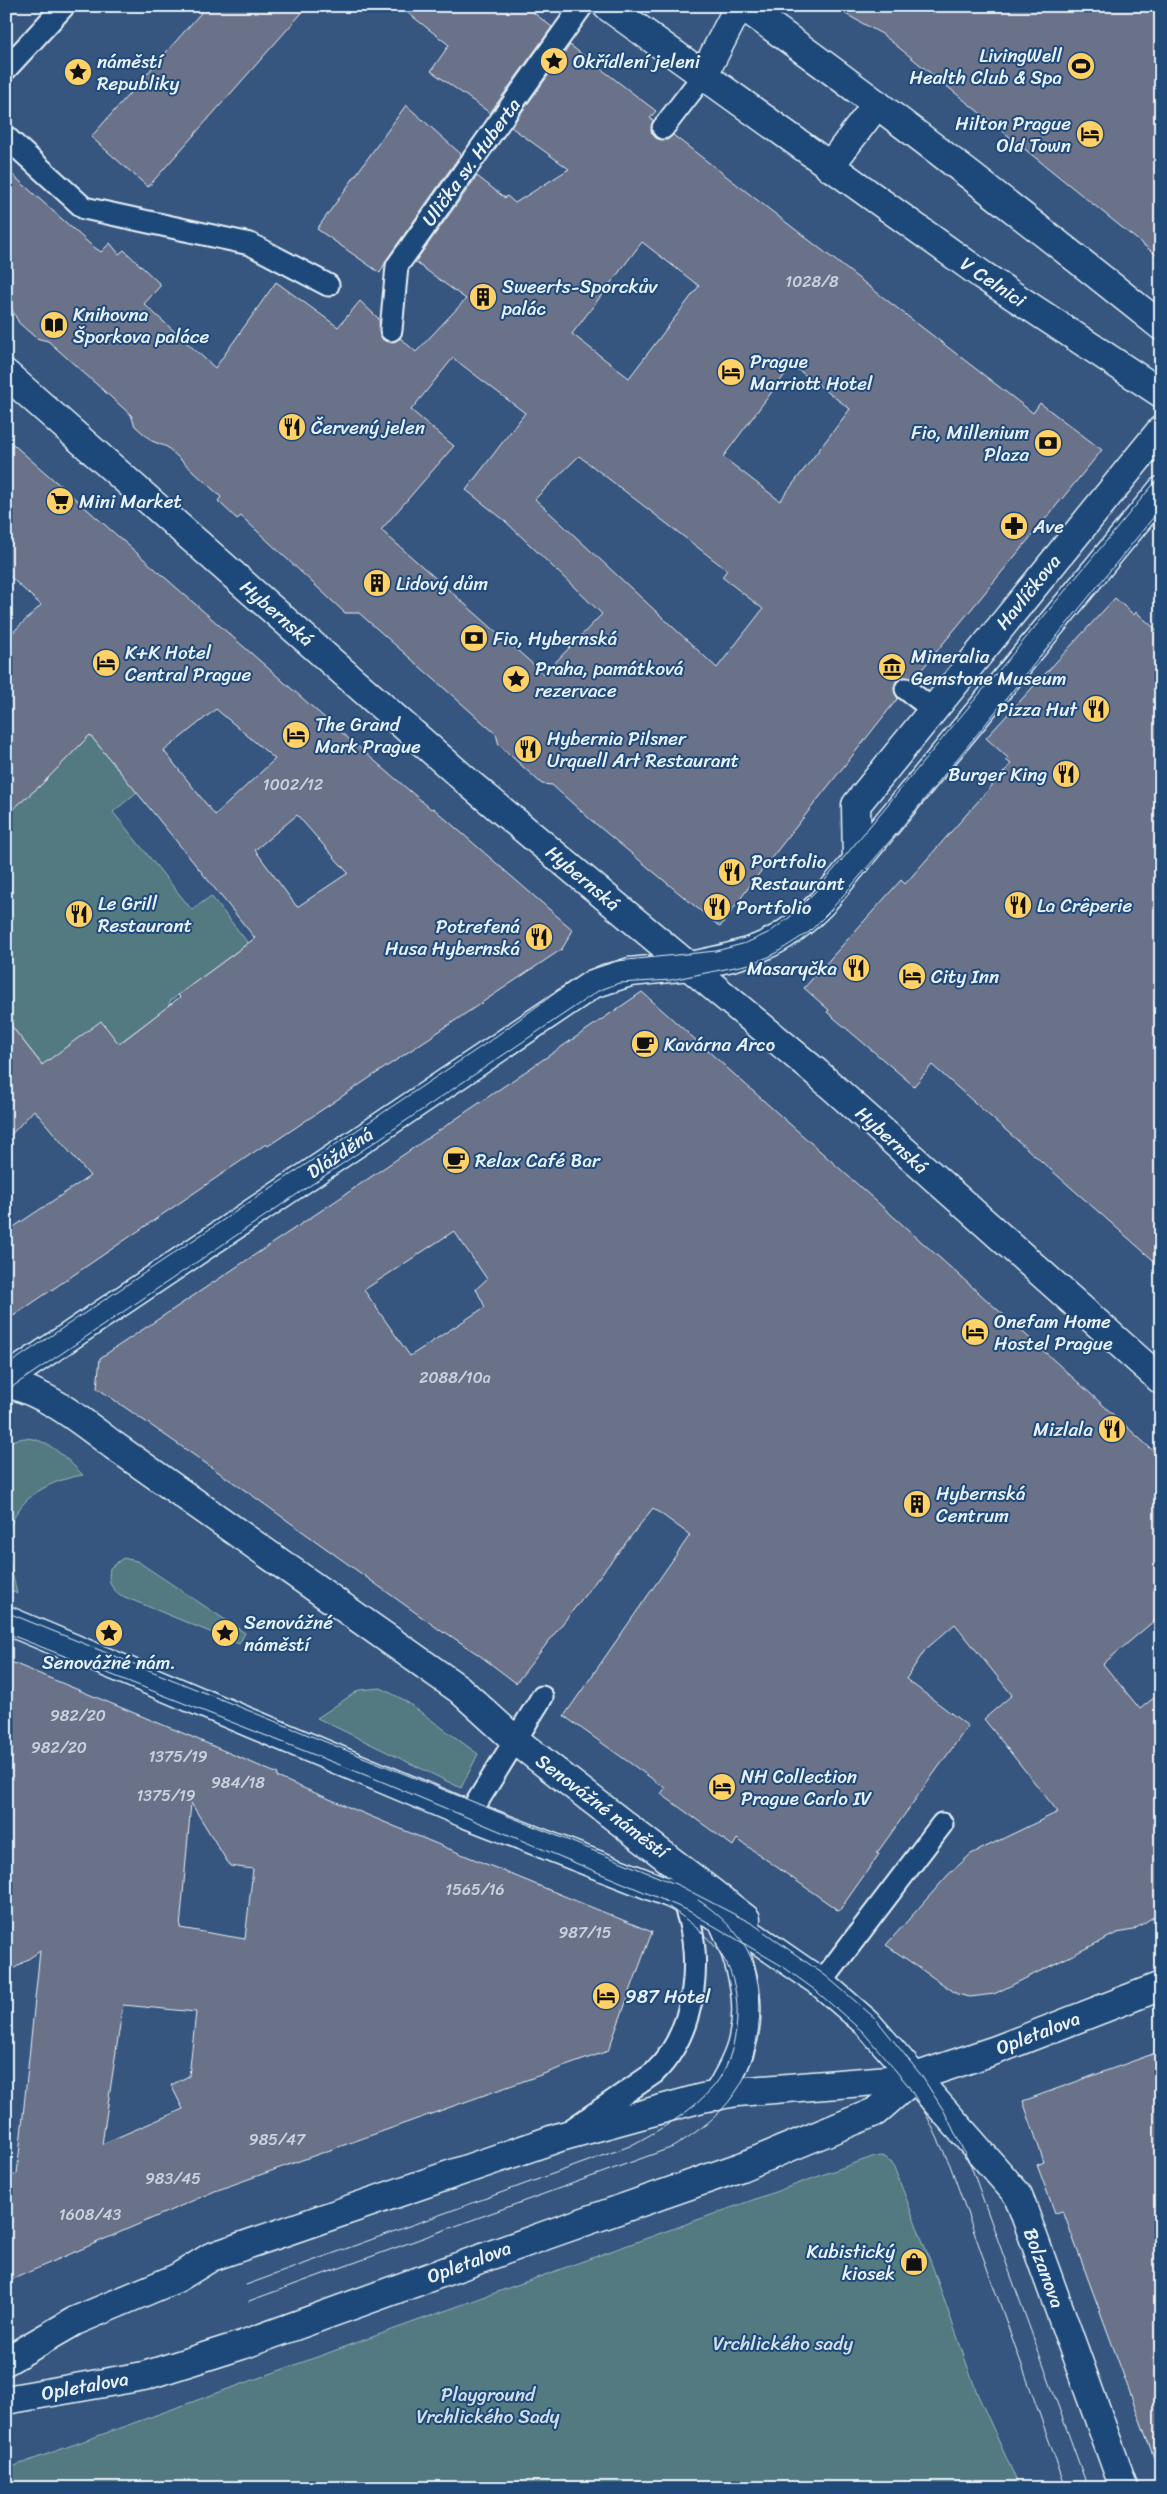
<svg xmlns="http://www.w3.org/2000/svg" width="1167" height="2494" viewBox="0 0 1167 2494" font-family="Sriracha,sans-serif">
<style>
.green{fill:#537a81;stroke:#9eb6bc;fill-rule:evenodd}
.building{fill:#6a728a;stroke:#e8f1f8;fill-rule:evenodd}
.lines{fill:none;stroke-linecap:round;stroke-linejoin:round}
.service-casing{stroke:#e8f1f8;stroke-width:25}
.pedestrian-casing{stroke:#e8f1f8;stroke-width:31}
.minor-casing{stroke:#e8f1f8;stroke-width:31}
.tertiary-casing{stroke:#e8f1f8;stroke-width:31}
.service{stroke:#1f4a7a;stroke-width:21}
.pedestrian{stroke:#1f4a7a;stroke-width:28}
.minor{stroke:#1f4a7a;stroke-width:28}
.tertiary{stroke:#1f4a7a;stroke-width:28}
.tram{stroke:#e8f1f8;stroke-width:1}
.labels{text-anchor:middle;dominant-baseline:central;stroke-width:4;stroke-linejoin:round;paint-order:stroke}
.number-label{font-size:16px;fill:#c8d1dc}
.poi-label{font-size:19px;fill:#e8f1f8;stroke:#1f4a7a;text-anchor:start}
.street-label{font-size:19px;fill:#e8f1f8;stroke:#1f4a7a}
.park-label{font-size:19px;fill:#d2dfe6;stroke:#1f4a7a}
</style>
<rect width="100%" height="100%" fill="#36567f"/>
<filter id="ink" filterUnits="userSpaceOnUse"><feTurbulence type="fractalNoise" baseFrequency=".02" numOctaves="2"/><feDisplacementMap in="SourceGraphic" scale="10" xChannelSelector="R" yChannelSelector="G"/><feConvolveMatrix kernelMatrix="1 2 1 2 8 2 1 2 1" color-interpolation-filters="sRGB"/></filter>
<g filter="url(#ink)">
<g class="green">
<path d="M 6,6 L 21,6 L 6,19 Z"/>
<path d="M 90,735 L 137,792 L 113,812 L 192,910 L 211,896 L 248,943 L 170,1001 L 169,1006 L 60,1087 L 6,1019 L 6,815 L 41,785 Z"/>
<path d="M 24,1438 C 48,1438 67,1459 83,1475 C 52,1480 18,1496 10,1529 C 4,1549 13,1574 17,1594 L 6,1587 L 6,1442 Z"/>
<path d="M 123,1558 L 137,1561 L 245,1633 L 239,1644 L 120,1595 C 109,1586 108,1581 110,1568 Z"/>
<path d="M 381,1688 L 404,1700 L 478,1754 L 461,1788 L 317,1718 L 359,1690 Z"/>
<path d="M 883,2156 L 892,2162 L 933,2268 L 977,2393 L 1020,2488 L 6,2488 L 6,2469 L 872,2157 ZM 919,2250 L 925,2268 L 910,2274 L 904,2255 Z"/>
</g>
<g class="building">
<path d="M 207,6 L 308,6 L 148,187 L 91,137 Z"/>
<path d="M 399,6 L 525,6 L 552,27 L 490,113 L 431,71 L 449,45 Z"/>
<path d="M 831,6 L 1161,6 L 1161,259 L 882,34 Z"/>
<path d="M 570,45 L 656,111 L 650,118 L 653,120 L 651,132 L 656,138 L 667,140 L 673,135 L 1033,413 L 1040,403 L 1102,450 L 914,679 L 907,677 L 896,681 L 894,688 L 898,698 L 754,880 L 720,927 L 591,820 L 552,785 L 542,784 L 499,745 L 496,734 L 359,613 L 345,613 L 241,516 L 237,519 L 218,501 L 221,497 L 180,459 L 167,447 L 152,441 L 135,426 L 131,415 L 48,341 L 36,338 L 19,323 L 6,298 L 6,169 L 91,245 L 101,252 L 110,243 L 119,254 L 124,250 L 161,285 L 144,304 L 215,368 L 276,282 L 338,327 L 360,301 L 379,319 L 380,335 L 383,340 L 390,342 L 400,338 L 416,352 L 466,299 L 415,262 L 477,176 L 505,198 L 507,196 L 515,203 L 569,169 L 511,127 ZM 642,242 L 699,286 L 629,378 L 572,334 ZM 453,358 L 525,413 L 466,490 L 504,520 L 602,614 L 544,674 L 381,530 L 454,446 L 411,410 ZM 792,365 L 850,409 L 780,501 L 723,457 ZM 579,456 L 727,570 L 722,577 L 763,609 L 717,668 L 535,499 Z"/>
<path d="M 406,105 L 461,154 L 387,259 L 380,273 L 317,229 Z"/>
<path d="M 6,438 L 342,733 L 431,809 L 433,808 L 573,930 L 562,949 L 268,1146 L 266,1144 L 6,1321 L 6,1232 L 90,1176 L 34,1110 L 6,1140 L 6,1019 L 42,1065 L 101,1021 L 119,1044 L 180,997 L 178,995 L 255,938 L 90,735 L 41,785 L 6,815 L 6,639 L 41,605 L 6,573 ZM 216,709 L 275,759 L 215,815 L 164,751 ZM 297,815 L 348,873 L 297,907 L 255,850 Z"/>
<path d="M 1115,598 L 1134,615 L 1136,612 L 1161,634 L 1161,1267 L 932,1065 L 914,1086 L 827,1012 L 829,1010 L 804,988 L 901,880 L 905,884 L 1011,764 L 1006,760 L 1008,758 L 986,738 Z"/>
<path d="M 642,992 L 1035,1343 L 1161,1458 L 1161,1615 L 1103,1664 L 1140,1709 L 1161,1692 L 1161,1912 L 1133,1930 L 1117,1933 L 994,1994 L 970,1997 L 957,1994 L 886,1945 L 948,1875 L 971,1854 L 1058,1812 L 984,1719 L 1012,1695 L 955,1624 L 925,1650 L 906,1679 L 968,1726 L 877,1853 L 879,1854 L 839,1911 L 737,1839 L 733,1846 L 661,1794 L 665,1788 L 564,1716 L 690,1535 L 653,1508 L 516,1683 L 479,1655 L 445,1632 L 444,1633 L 253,1496 L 97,1388 L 100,1358 L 337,1200 ZM 454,1231 L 487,1279 L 476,1289 L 485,1307 L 410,1356 L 364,1290 Z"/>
<path d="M 6,1660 L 185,1734 L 278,1774 L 277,1777 L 420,1837 L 652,1932 L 608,2051 L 215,2191 L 6,2282 L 6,2178 L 17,2174 L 40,1951 L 6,1974 ZM 191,1803 L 230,1866 L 253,1869 L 245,1939 L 180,1928 ZM 123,2005 L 196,2012 L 189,2076 L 171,2085 L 183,2109 L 102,2144 Z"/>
<path d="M 1161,2051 L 1161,2465 L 1157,2466 L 1063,2211 L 1055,2213 L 1037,2165 L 1044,2162 L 1023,2101 Z"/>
</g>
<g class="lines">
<defs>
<g id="service">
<path d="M 6,69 L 64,6"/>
<path d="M 663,128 L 703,76"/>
<path d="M 6,137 L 84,208 L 250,244 L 328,285"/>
<path d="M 391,330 L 397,266 L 582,6"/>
<path d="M 906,689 L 932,709"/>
<path d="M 469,1815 L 542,1697"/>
<path d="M 821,1983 L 942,1824"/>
<path d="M 571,2130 L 654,2073 C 697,2031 705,1953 682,1899"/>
</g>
<g id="pedestrian">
<path d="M 857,861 L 856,805 L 1161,430"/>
<path d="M 690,966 C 747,955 779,947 821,904 L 1161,491"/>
</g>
<g id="minor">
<path d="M 607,6 L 982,275 L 1161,393"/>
<path d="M 743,6 C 886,108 1024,216 1161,326"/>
<path d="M 703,76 L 739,6"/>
<path d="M 829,167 L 877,104"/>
<path d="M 6,374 L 470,784 L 817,1073 L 1161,1380"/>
<path d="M 6,1379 L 593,984 L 630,972 L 690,966"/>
<path d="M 6,1383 C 47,1393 80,1420 113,1445 L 459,1689 L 515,1740 L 746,1919"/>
<path d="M 6,1620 L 469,1815 L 672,1894 L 750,1934 L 821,1983 L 867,2023 L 1018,2195 L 1124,2488"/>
<path d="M 921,2075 L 996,2050 L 1161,1986"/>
<path d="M 717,2096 C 727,2078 739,2059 743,2039 C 753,1998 739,1956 722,1919"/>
<path d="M 6,2361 L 75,2321 L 177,2278 L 211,2257 L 560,2137 L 702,2098 L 737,2092 L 914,2078"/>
<path d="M 6,2400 L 144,2376 L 242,2345 L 552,2233 L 741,2167 L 875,2112 L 914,2078"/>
</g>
<path id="tertiary" d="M 914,2078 L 921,2075"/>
</defs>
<use href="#service" class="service-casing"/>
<use href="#pedestrian" class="pedestrian-casing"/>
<use href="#minor" class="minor-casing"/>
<use href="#tertiary" class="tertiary-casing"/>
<use href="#service" class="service"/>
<use href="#pedestrian" class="pedestrian"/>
<use href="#minor" class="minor"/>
<use href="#tertiary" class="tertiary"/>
<g class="tram">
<path d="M 6,1366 L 488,1042 L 584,972 L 602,964 L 617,961 L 716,951 L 746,943 L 770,932 L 790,917 L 816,891 L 1161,475"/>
<path d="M 6,1391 L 598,991 L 619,983 L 671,980 L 750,964 L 771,956 L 809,932 L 829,912 L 901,828 L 1161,508"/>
<path d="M 6,1612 L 678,1885 L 753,1924 L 826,1976 L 876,2019 L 921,2075 L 944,2111 L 971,2166 L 1088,2488"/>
<path d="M 6,1633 L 383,1782 L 687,1910 L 782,1966 L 815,1990 L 863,2032 L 907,2084 L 928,2118 L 950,2165 L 1066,2488"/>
<path d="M 246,2285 L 630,2146 C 661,2129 691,2113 714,2086 C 740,2054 746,1991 722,1956 C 709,1936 689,1921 669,1907"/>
<path d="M 249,2301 L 673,2147 C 697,2132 719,2117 735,2093 C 763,2055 770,1981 742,1941 C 731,1926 714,1910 698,1900"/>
</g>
</g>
</g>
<defs>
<symbol id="sight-disc" viewBox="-11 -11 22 22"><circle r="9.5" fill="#ffd166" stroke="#1f4a7a"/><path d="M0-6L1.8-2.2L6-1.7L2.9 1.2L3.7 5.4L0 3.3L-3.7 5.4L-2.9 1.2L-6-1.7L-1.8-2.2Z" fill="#111"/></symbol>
<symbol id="stadium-disc" viewBox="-11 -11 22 22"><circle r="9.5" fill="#ffd166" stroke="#1f4a7a"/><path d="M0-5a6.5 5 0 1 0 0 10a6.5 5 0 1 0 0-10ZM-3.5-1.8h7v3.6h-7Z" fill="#111"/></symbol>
<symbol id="hotel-disc" viewBox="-11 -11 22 22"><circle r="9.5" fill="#ffd166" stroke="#1f4a7a"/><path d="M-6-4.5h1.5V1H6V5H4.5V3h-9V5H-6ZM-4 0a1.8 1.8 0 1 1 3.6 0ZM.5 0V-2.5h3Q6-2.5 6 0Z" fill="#111"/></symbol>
<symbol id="building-disc" viewBox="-11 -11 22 22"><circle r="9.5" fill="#ffd166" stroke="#1f4a7a"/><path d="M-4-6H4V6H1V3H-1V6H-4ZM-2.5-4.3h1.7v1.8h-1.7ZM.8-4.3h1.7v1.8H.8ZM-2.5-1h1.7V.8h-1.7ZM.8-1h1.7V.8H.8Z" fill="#111"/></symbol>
<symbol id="library-disc" viewBox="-11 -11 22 22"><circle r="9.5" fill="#ffd166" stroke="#1f4a7a"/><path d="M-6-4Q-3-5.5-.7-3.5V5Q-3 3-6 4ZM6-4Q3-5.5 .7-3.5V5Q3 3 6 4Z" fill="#111"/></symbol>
<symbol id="restaurant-disc" viewBox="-11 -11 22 22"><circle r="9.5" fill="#ffd166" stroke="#1f4a7a"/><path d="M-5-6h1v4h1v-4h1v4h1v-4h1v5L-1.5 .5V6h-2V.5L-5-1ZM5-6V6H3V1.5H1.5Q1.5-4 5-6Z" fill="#111"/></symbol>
<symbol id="bank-disc" viewBox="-11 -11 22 22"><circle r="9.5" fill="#ffd166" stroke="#1f4a7a"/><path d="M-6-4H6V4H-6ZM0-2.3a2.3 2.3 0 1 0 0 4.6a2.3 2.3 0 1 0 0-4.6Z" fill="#111"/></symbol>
<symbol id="supermarket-disc" viewBox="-11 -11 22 22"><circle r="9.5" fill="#ffd166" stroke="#1f4a7a"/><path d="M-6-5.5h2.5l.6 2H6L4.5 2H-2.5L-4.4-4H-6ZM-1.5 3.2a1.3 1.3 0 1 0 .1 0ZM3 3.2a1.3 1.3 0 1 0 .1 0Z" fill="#111"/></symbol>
<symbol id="pharmacy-disc" viewBox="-11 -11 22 22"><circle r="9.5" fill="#ffd166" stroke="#1f4a7a"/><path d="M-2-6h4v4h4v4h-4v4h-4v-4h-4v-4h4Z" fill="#111"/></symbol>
<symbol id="museum-disc" viewBox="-11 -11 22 22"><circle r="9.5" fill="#ffd166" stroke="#1f4a7a"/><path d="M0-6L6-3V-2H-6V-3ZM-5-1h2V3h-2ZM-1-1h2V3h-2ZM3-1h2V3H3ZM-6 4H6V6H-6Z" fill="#111"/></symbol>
<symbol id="cafe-disc" viewBox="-11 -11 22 22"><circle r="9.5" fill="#ffd166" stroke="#1f4a7a"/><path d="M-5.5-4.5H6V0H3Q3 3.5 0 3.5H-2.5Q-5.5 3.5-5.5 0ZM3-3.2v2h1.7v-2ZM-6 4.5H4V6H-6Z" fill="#111"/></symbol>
<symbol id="shop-disc" viewBox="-11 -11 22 22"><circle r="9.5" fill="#ffd166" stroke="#1f4a7a"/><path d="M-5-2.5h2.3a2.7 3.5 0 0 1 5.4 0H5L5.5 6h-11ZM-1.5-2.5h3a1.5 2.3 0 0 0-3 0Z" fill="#111"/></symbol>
</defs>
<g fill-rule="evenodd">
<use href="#sight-disc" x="538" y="45" width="32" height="32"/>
<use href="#stadium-disc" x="1065" y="50" width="32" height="32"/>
<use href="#sight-disc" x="62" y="56" width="32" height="32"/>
<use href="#hotel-disc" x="1074" y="118" width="32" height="32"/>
<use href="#building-disc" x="467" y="281" width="32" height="32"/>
<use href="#library-disc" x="38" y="309" width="32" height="32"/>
<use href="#hotel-disc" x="715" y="356" width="32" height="32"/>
<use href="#restaurant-disc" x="276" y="411" width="32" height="32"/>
<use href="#bank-disc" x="1032" y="427" width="32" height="32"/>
<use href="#supermarket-disc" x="44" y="485" width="32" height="32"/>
<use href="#pharmacy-disc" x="998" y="510" width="32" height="32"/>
<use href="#building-disc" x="361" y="567" width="32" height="32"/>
<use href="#bank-disc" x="458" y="622" width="32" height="32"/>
<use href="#hotel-disc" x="90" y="647" width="32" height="32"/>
<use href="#museum-disc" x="876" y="651" width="32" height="32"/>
<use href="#sight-disc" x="500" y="663" width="32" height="32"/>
<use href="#restaurant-disc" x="1080" y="693" width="32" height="32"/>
<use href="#hotel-disc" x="280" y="719" width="32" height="32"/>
<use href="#restaurant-disc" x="512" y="733" width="32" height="32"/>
<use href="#restaurant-disc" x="1050" y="758" width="32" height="32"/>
<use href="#restaurant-disc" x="716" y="856" width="32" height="32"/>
<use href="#restaurant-disc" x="1002" y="889" width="32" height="32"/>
<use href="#restaurant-disc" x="701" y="891" width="32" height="32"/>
<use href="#restaurant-disc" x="63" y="898" width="32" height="32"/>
<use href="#restaurant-disc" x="523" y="921" width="32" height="32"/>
<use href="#restaurant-disc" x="840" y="952" width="32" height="32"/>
<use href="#hotel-disc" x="896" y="960" width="32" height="32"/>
<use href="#cafe-disc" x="629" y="1028" width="32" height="32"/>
<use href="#cafe-disc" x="440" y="1144" width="32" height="32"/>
<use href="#hotel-disc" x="959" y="1316" width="32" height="32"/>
<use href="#restaurant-disc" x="1096" y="1413" width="32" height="32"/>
<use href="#building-disc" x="901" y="1488" width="32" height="32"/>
<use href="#sight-disc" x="93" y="1617" width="32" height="32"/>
<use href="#sight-disc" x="209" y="1617" width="32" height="32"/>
<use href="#hotel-disc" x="706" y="1771" width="32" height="32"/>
<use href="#hotel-disc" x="590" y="1980" width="32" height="32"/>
<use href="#shop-disc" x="898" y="2246" width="32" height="32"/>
</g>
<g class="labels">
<g class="number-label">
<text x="812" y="281">1028/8</text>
<text x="293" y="784">1002/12</text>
<text x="455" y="1377">2088/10a</text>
<text x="78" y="1715">982/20</text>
<text x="59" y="1747">982/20</text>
<text x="178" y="1756">1375/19</text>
<text x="238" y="1782">984/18</text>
<text x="166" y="1795">1375/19</text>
<text x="475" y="1889">1565/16</text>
<text x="585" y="1932">987/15</text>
<text x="277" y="2139">985/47</text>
<text x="173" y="2178">983/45</text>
<text x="90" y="2214">1608/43</text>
</g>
<g class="poi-label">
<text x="1062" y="55" text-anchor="end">LivingWell<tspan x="1062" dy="22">Health Club &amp; Spa</tspan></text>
<text x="97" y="61">náměstí<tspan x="97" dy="22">Republiky</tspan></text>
<text x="573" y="61">Okřídlení jeleni</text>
<text x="1071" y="123" text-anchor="end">Hilton Prague<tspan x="1071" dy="22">Old Town</tspan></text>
<text x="502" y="286">Sweerts-Sporckův<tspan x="502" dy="22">palác</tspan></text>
<text x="73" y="314">Knihovna<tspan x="73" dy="22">Šporkova paláce</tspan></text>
<text x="750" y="361">Prague<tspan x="750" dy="22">Marriott Hotel</tspan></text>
<text x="311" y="427">Červený jelen</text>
<text x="1029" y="432" text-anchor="end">Fio, Millenium<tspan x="1029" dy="22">Plaza</tspan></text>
<text x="79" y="501">Mini Market</text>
<text x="1033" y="526">Ave</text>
<text x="396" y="583">Lidový dům</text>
<text x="493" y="638">Fio, Hybernská</text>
<text x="125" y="652">K+K Hotel<tspan x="125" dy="22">Central Prague</tspan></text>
<text x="911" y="656">Mineralia<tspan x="911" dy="22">Gemstone Museum</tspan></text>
<text x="535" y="668">Praha, památková<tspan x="535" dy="22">rezervace</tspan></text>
<text x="1077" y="709" text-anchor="end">Pizza Hut</text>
<text x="315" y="724">The Grand<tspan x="315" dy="22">Mark Prague</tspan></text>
<text x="547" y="738">Hybernia Pilsner<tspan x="547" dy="22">Urquell Art Restaurant</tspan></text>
<text x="1047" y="774" text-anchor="end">Burger King</text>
<text x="751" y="861">Portfolio<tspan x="751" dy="22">Restaurant</tspan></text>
<text x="98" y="903">Le Grill<tspan x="98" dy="22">Restaurant</tspan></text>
<text x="1037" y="905">La Crêperie</text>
<text x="736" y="907">Portfolio</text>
<text x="520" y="926" text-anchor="end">Potrefená<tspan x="520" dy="22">Husa Hybernská</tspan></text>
<text x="837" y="968" text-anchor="end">Masaryčka</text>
<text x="931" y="976">City Inn</text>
<text x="664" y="1044">Kavárna Arco</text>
<text x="475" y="1160">Relax Café Bar</text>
<text x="994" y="1321">Onefam Home<tspan x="994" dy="22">Hostel Prague</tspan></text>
<text x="1093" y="1429" text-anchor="end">Mizlala</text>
<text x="936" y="1493">Hybernská<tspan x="936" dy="22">Centrum</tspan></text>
<text x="244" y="1622">Senovážné<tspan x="244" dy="22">náměstí</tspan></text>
<text x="109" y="1662" text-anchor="middle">Senovážné nám.</text>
<text x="741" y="1776">NH Collection<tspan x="741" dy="22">Prague Carlo IV</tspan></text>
<text x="625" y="1996">987 Hotel</text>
<text x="895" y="2251" text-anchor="end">Kubistický<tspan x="895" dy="22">kiosek</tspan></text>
</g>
<g class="street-label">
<text transform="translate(471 162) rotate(-54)">Ulička sv. Huberta</text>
<text transform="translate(993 282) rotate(34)">V Celnici</text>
<text transform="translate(1028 592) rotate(-51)">Havlíčkova</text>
<text transform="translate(277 613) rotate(41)">Hybernská</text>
<text transform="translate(583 878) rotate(40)">Hybernská</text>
<text transform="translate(892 1140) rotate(42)">Hybernská</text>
<text transform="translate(340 1153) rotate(-34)">Dlážděná</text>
<text transform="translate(602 1806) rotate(37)">Senovážné náměstí</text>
<text transform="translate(1038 2033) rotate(-21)">Opletalova</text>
<text transform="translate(469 2262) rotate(-20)">Opletalova</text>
<text transform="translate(1044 2268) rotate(70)">Bolzanova</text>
<text transform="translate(85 2386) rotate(-10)">Opletalova</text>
</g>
<g class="park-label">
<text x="783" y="2343">Vrchlického sady</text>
<text x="488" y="2394">Playground<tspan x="488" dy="22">Vrchlického Sady</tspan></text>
</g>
</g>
<rect width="1167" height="2494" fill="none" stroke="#1f4a7a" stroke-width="25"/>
<rect x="12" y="12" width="1142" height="2469" fill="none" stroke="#e8f1f8" stroke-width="2" filter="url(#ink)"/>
</svg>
